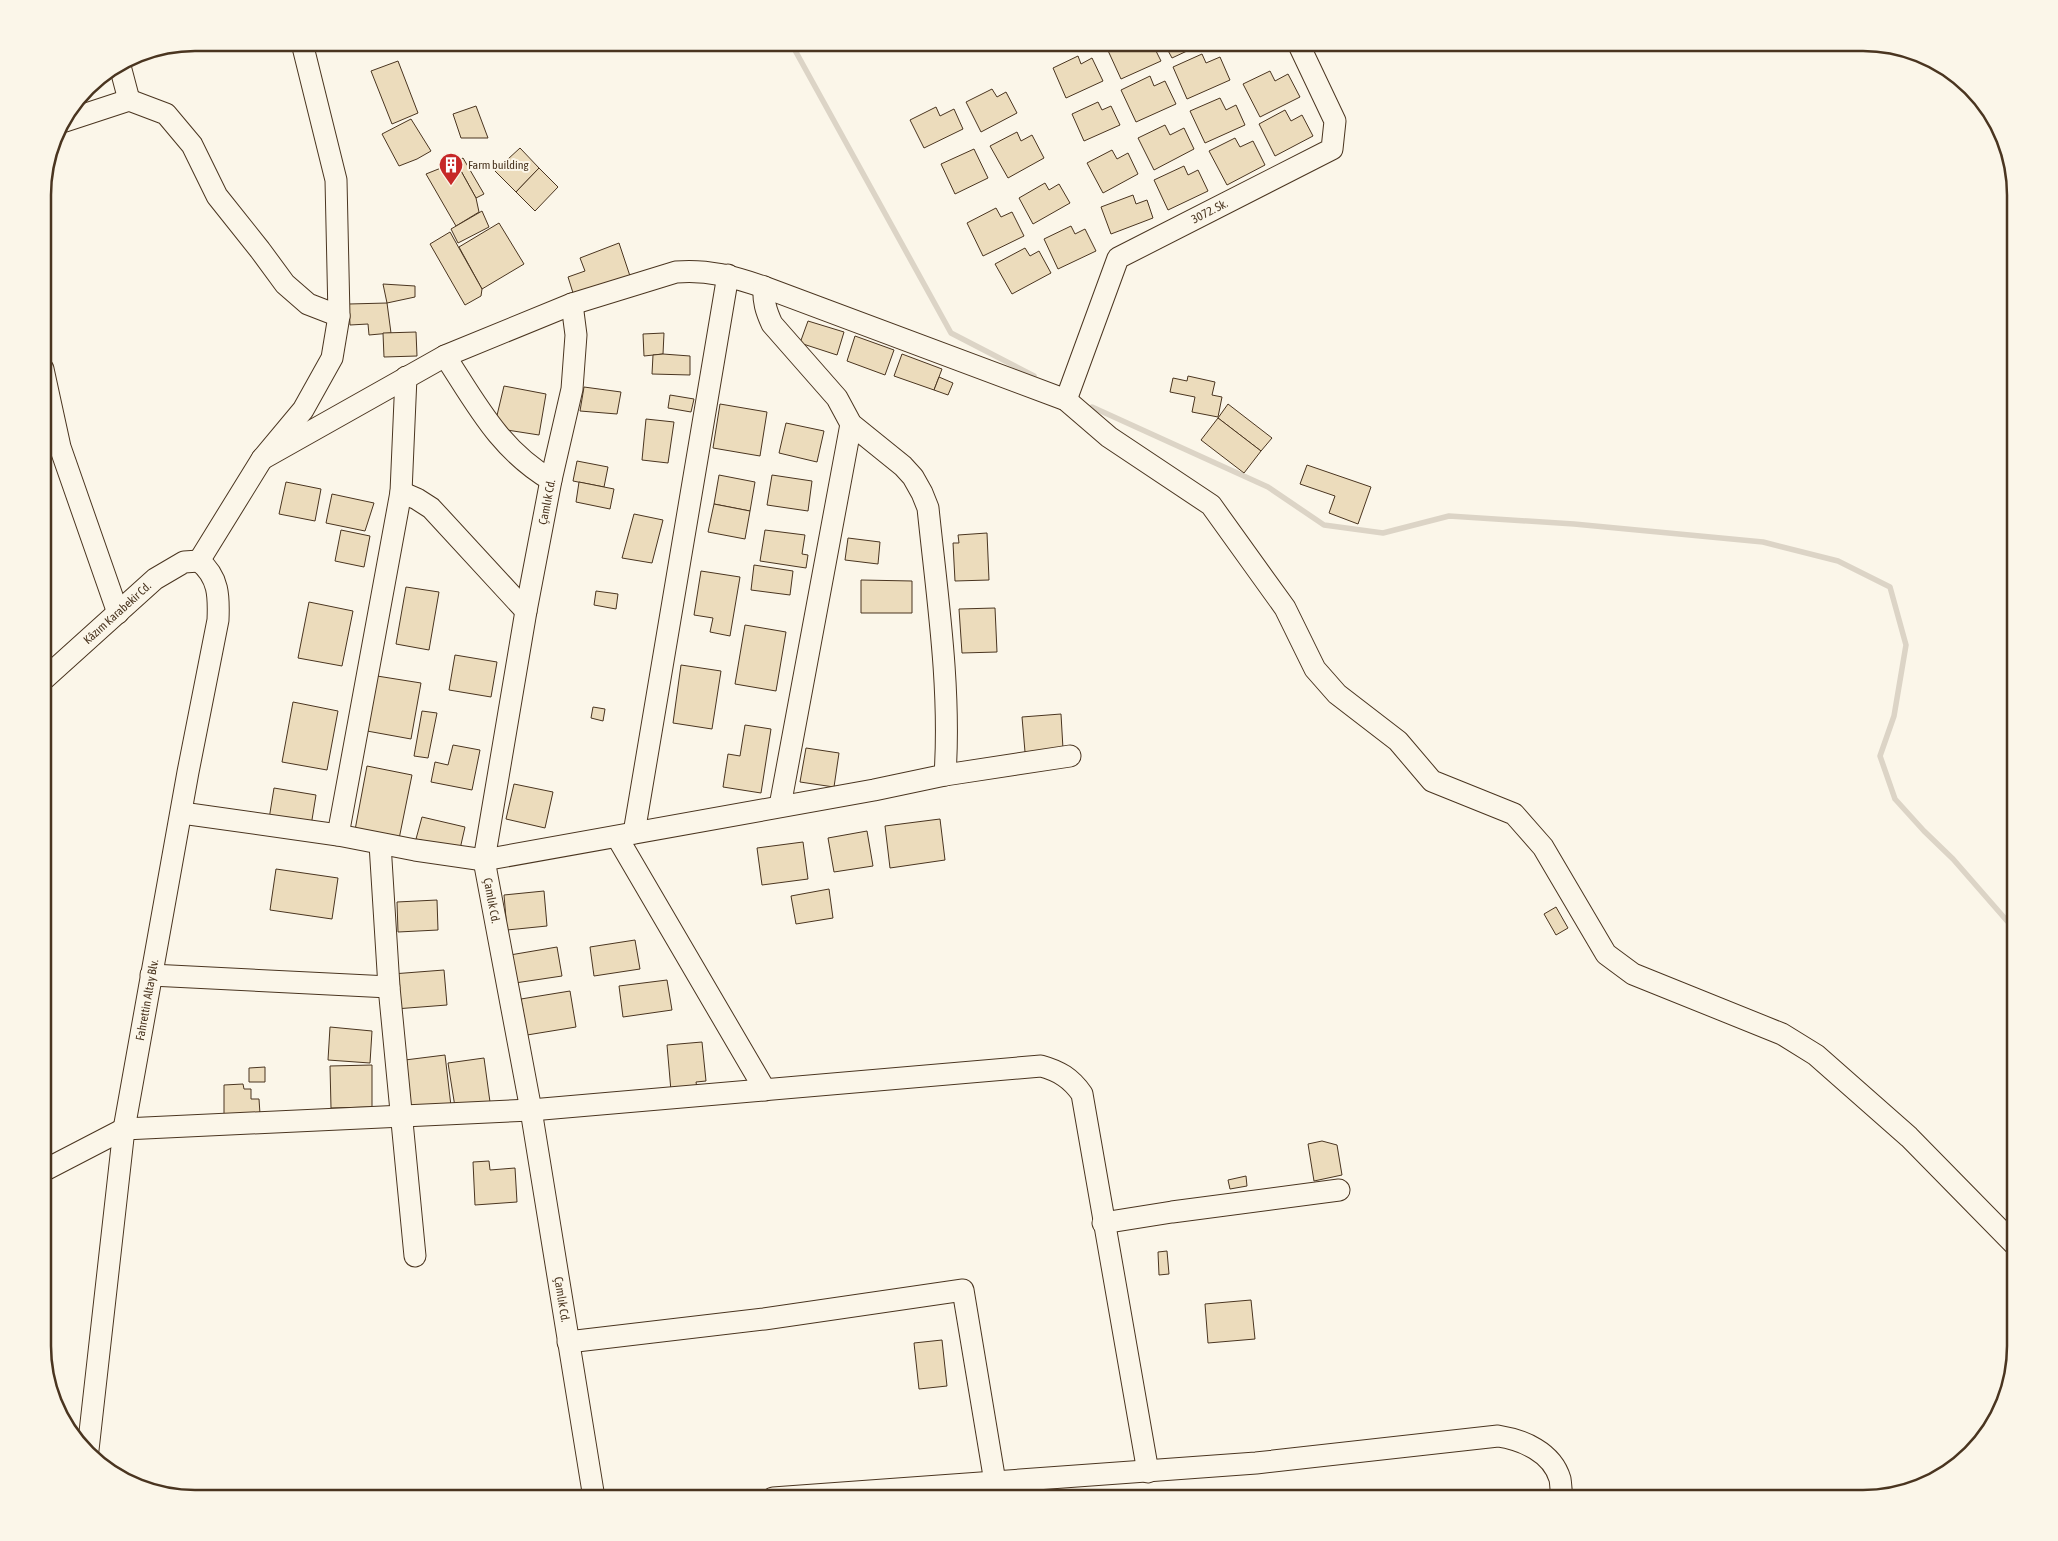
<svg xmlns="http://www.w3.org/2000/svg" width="2058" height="1541" viewBox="0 0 2058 1541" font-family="'Asap Condensed',sans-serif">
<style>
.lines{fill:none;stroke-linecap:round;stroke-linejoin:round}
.stream{stroke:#dcd4c6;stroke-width:5.5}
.building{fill:#ecdcbc;stroke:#4a3520}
.minor-casing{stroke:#4a3520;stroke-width:23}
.minor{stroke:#fbf6e9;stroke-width:21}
.labels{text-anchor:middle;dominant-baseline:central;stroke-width:4;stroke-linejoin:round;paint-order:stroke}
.poi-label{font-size:12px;fill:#4a3520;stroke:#fbf6e9;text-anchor:start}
.street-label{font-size:12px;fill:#4a3520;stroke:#fbf6e9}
.rim{fill:none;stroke:#4a3520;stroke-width:2.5}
</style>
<rect width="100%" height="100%" fill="#fbf6e9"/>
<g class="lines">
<g class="stream">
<path d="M 791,43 L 951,333 L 1034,376"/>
<path d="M 1092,407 L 1268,487 L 1324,525 L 1383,533 L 1449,516 L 1574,524 L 1763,542 L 1838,561 L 1890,587 L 1906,645 L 1894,716 L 1880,756 L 1895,799 L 1924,831 L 1953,859 L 2008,922 L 2015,928"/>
</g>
</g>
<g class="building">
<path d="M 1109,43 L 1152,43 L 1161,61 L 1121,79 L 1105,44 Z"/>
<path d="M 1164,43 L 1204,43 L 1172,58 Z"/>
<path d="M 1202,54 L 1206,63 L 1220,57 L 1230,80 L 1187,99 L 1173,67 Z"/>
<path d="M 1078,56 L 1081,64 L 1092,58 L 1103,81 L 1066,98 L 1053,68 Z"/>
<path d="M 398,61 L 418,113 L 392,124 L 371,71 Z"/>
<path d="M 1270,71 L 1275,81 L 1288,74 L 1300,97 L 1260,117 L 1243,84 Z"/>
<path d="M 1150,76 L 1154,86 L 1165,81 L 1176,104 L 1136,122 L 1121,90 Z"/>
<path d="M 992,89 L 997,97 L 1006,92 L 1017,113 L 981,132 L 966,102 Z"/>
<path d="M 1220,98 L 1226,110 L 1236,105 L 1245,125 L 1205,143 L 1190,111 Z"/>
<path d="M 1098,102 L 1102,110 L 1111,106 L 1120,125 L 1084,141 L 1072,114 Z"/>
<path d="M 476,106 L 488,138 L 461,138 L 453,114 Z"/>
<path d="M 936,107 L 940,116 L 954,109 L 963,129 L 924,148 L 910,120 Z"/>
<path d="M 1285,110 L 1291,121 L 1302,115 L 1313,136 L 1275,156 L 1259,124 Z"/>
<path d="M 411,119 L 431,151 L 417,159 L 399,166 L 382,134 Z"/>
<path d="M 1165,125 L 1170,135 L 1184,128 L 1194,149 L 1154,170 L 1138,138 Z"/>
<path d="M 1017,132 L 1021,141 L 1032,135 L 1044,158 L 1008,178 L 990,146 Z"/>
<path d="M 1235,138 L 1240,147 L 1253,141 L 1265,165 L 1227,185 L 1209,151 Z"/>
<path d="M 520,148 L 539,168 L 516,192 L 495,171 Z"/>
<path d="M 974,149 L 988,178 L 955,194 L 941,164 Z"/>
<path d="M 1112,150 L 1117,159 L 1128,153 L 1138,174 L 1103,193 L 1087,163 Z"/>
<path d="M 463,158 L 484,194 L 476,198 L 456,162 Z"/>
<path d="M 456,162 L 476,198 L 479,212 L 456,226 L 426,174 Z"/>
<path d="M 1184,166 L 1188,175 L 1198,170 L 1208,191 L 1168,210 L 1154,180 Z"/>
<path d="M 539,168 L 558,187 L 535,211 L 516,192 Z"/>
<path d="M 1045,183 L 1049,190 L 1059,184 L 1070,203 L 1033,224 L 1019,198 Z"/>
<path d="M 1133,195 L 1136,204 L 1147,200 L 1153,218 L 1111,234 L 1101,207 Z"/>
<path d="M 996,208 L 1001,217 L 1012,212 L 1024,236 L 983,256 L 967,223 Z"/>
<path d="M 482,211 L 489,227 L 458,243 L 451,229 Z"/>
<path d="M 499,223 L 524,264 L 482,289 L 459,247 Z"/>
<path d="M 1071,226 L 1075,234 L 1085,229 L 1096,251 L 1058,269 L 1044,239 Z"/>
<path d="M 450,232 L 482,289 L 481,296 L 465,305 L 430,244 Z"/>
<path d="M 619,243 L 630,276 L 574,296 L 568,277 L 585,271 L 580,258 Z"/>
<path d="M 1025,248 L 1030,256 L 1039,251 L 1051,273 L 1012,294 L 995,264 Z"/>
<path d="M 383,284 L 415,286 L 415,297 L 387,303 Z"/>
<path d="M 387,303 L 391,333 L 369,335 L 368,324 L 350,325 L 349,304 Z"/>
<path d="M 808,321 L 844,332 L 837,355 L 800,343 Z"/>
<path d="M 416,332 L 417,356 L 384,357 L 383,333 Z"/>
<path d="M 664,333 L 663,354 L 644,356 L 643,334 Z"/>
<path d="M 855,336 L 894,350 L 885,375 L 847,361 Z"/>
<path d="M 663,354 L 690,356 L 690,375 L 652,374 L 653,355 Z"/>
<path d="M 902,354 L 942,369 L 934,390 L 894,376 Z"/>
<path d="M 1188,376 L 1215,382 L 1212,395 L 1222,397 L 1218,417 L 1192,412 L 1195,397 L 1170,392 L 1173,378 L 1187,381 Z"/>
<path d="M 939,377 L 953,383 L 948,395 L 934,390 Z"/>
<path d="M 504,386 L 546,394 L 539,435 L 494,428 Z"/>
<path d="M 584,387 L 621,392 L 617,414 L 580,411 Z"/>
<path d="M 670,395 L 694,399 L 691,412 L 668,408 Z"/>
<path d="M 720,404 L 767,412 L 760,456 L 713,448 Z"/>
<path d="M 1228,404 L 1272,438 L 1261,451 L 1218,418 Z"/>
<path d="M 1218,418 L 1261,451 L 1244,473 L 1201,440 Z"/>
<path d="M 646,419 L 674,422 L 668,463 L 642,460 Z"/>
<path d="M 786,423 L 824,431 L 817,462 L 779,453 Z"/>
<path d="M 577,461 L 608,467 L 604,487 L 573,481 Z"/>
<path d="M 1307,465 L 1371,487 L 1358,524 L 1329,513 L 1335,496 L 1300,484 Z"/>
<path d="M 719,475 L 755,482 L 750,511 L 714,504 Z"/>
<path d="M 772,475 L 812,481 L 808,511 L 767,505 Z"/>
<path d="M 286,482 L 321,489 L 315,521 L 279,514 Z"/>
<path d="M 579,482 L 614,489 L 610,509 L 576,502 Z"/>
<path d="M 332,494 L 374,503 L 365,531 L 326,523 Z"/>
<path d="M 714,504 L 750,511 L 745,539 L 708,532 Z"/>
<path d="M 634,514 L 663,520 L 652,563 L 622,558 Z"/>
<path d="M 341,530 L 370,536 L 364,567 L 335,561 Z"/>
<path d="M 765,530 L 805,535 L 802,554 L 808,555 L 806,568 L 760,561 Z"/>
<path d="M 987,533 L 989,580 L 955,581 L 953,543 L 959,543 L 958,535 Z"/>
<path d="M 848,538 L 880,542 L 878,564 L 845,560 Z"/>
<path d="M 754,565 L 793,571 L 790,595 L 751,590 Z"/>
<path d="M 701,571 L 740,577 L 730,636 L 710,632 L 713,618 L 694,615 Z"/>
<path d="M 861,580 L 912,581 L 912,613 L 861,613 Z"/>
<path d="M 406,587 L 439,592 L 429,650 L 396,644 Z"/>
<path d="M 596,591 L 618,594 L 616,609 L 594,605 Z"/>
<path d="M 309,602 L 353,611 L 342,666 L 298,658 Z"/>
<path d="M 995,608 L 997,652 L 962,653 L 959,609 Z"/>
<path d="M 745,625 L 786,632 L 776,691 L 735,684 Z"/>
<path d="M 455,655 L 497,662 L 491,697 L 449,690 Z"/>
<path d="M 681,665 L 721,671 L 712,729 L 673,723 Z"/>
<path d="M 377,676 L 421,683 L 411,739 L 367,731 Z"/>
<path d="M 293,702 L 338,711 L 327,770 L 282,762 Z"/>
<path d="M 593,707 L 605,709 L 603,721 L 591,718 Z"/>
<path d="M 422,711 L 437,713 L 428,758 L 414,756 Z"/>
<path d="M 1061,714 L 1063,749 L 1025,752 L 1022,717 Z"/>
<path d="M 745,725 L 771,729 L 761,793 L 723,787 L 728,754 L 740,756 Z"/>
<path d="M 453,745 L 480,750 L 472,790 L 431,782 L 435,762 L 448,765 Z"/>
<path d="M 806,748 L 839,753 L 834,787 L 800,782 Z"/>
<path d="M 367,766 L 412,775 L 399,839 L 355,830 Z"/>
<path d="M 514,784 L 553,792 L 545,828 L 506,819 Z"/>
<path d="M 274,788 L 316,795 L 311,826 L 269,819 Z"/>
<path d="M 422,817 L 465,827 L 460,849 L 416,839 Z"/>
<path d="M 940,819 L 945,860 L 890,868 L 885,826 Z"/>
<path d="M 867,831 L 873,866 L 834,872 L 828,838 Z"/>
<path d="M 803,842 L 808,879 L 762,885 L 757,848 Z"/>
<path d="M 276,869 L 338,878 L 332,919 L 270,910 Z"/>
<path d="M 829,889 L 833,918 L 796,924 L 791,896 Z"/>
<path d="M 544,891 L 547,926 L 507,930 L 504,895 Z"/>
<path d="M 437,900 L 438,930 L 398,932 L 397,902 Z"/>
<path d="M 1556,907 L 1568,928 L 1556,935 L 1544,914 Z"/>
<path d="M 635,940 L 640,969 L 594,976 L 590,947 Z"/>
<path d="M 557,947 L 562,976 L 515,983 L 510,955 Z"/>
<path d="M 444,970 L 447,1005 L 395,1009 L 392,974 Z"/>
<path d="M 667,980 L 672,1010 L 623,1017 L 619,986 Z"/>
<path d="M 570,991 L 576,1027 L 527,1035 L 521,999 Z"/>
<path d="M 330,1027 L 372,1031 L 370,1063 L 328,1060 Z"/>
<path d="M 702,1042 L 706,1081 L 696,1082 L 697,1088 L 671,1091 L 667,1045 Z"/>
<path d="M 445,1055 L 451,1106 L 411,1111 L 405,1060 Z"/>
<path d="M 484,1058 L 490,1102 L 455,1107 L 448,1063 Z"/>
<path d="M 372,1065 L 372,1107 L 331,1108 L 330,1066 Z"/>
<path d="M 265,1067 L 265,1082 L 249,1082 L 249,1068 Z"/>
<path d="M 243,1084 L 244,1089 L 251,1089 L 251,1099 L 259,1099 L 260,1114 L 224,1121 L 224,1085 Z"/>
<path d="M 1322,1141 L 1337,1145 L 1342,1175 L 1314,1181 L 1308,1144 Z"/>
<path d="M 489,1161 L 490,1170 L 515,1168 L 517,1202 L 475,1205 L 473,1162 Z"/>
<path d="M 1246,1176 L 1247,1186 L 1230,1189 L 1228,1180 Z"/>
<path d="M 1167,1251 L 1169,1274 L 1159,1275 L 1158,1252 Z"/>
<path d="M 1251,1300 L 1255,1339 L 1208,1343 L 1205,1304 Z"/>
<path d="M 942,1340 L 947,1386 L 919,1389 L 914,1343 Z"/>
</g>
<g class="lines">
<defs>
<g id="minor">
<path d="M 120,66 L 129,100"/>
<path d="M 65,121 L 129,100 L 166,114 L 192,145 L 217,196 L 260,250 L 285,284 L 308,304 L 339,316"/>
<path id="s1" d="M 572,304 L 576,335 L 572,389 L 551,480 L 526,611 L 484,860 L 531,1110 L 594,1498"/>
<path d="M 445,356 C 477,405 499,449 551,480"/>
<path d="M 43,369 L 60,447 L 118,613"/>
<path id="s2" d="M 1066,400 L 1118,258 L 1332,149 L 1335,121 L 1298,43"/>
<path d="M 262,459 L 445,356 L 572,304 L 676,272 C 708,269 734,277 764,287 L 1066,400 L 1109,437 L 1211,505 L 1285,608 L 1315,669 L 1337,694 L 1398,741 L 1432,781 L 1514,814 L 1543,847 L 1606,954 L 1633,974 L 1782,1034 L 1816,1055 L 1909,1137 L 2015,1245"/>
<path d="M 401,492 L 417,499 L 431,508 L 526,611"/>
<path d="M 199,561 L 262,459 L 303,410 L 332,358 L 339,316 L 336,180 L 302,43"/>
<path id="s3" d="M 43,680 L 155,579 L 184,562 L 199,561"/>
<path d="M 945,775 L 1070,756"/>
<path d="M 780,806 L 851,424"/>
<path d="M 182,813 L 338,835 L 415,850 L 484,860 L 874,790 L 945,775 C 951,687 937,596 928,508 L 922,493 L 913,477 L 903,466 L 851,424 L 837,398 L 772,324 C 766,311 763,301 764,287"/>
<path d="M 634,833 L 728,275"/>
<path d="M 338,835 L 401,492 L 406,377"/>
<path d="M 617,837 L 765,1090"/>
<path d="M 380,844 L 389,987 L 415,1256"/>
<path d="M 151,975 L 389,987"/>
<path d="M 43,1171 L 124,1129 L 531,1110 L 1041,1066 C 1059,1071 1071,1078 1082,1094 L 1148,1472"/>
<path d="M 1103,1223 L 1172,1212 L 1339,1190"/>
<path d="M 568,1342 L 764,1319 L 963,1290 L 995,1482 L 996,1498"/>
<path id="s4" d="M 88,1450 L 124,1129 L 188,772 L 218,620 C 219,597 219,577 199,561"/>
<path d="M 773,1498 L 1256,1463 L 1498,1436 C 1523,1440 1552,1452 1560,1479 C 1561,1485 1561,1492 1562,1498"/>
</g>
</defs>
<use href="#minor" class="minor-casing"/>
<use href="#minor" class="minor"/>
</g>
<defs>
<symbol id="building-pin" viewBox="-11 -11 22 30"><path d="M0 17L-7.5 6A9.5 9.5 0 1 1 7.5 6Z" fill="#c62828" stroke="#fbf6e9"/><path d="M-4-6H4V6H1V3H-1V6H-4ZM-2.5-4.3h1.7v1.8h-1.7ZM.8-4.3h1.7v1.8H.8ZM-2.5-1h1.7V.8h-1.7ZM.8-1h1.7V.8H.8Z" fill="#fff"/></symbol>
</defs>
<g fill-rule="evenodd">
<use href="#building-pin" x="437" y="151" width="28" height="38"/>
</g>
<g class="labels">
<g class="poi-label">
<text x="468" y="165">Farm building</text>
</g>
<g class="street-label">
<text stroke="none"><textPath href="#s2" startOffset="254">3072. Sk.</textPath></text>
<text transform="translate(547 502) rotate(-79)">Çamlık Cd.</text>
<text stroke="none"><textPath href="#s3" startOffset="100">Kâzım Karabekir Cd.</textPath></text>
<text stroke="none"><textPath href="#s1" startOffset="606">Çamlık Cd.</textPath></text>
<text stroke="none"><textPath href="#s4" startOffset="454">Fahrettin Altay Blv.</textPath></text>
<text stroke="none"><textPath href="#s1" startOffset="1011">Çamlık Cd.</textPath></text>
</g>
</g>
<path d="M0 0H2058V1541H0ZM195 51H1863A144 144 0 0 1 2007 195V1346A144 144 0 0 1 1863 1490H195A144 144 0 0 1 51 1346V195A144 144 0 0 1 195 51Z" fill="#fbf6e9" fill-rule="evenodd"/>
<path class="rim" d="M195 51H1863A144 144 0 0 1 2007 195V1346A144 144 0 0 1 1863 1490H195A144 144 0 0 1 51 1346V195A144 144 0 0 1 195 51Z"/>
</svg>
